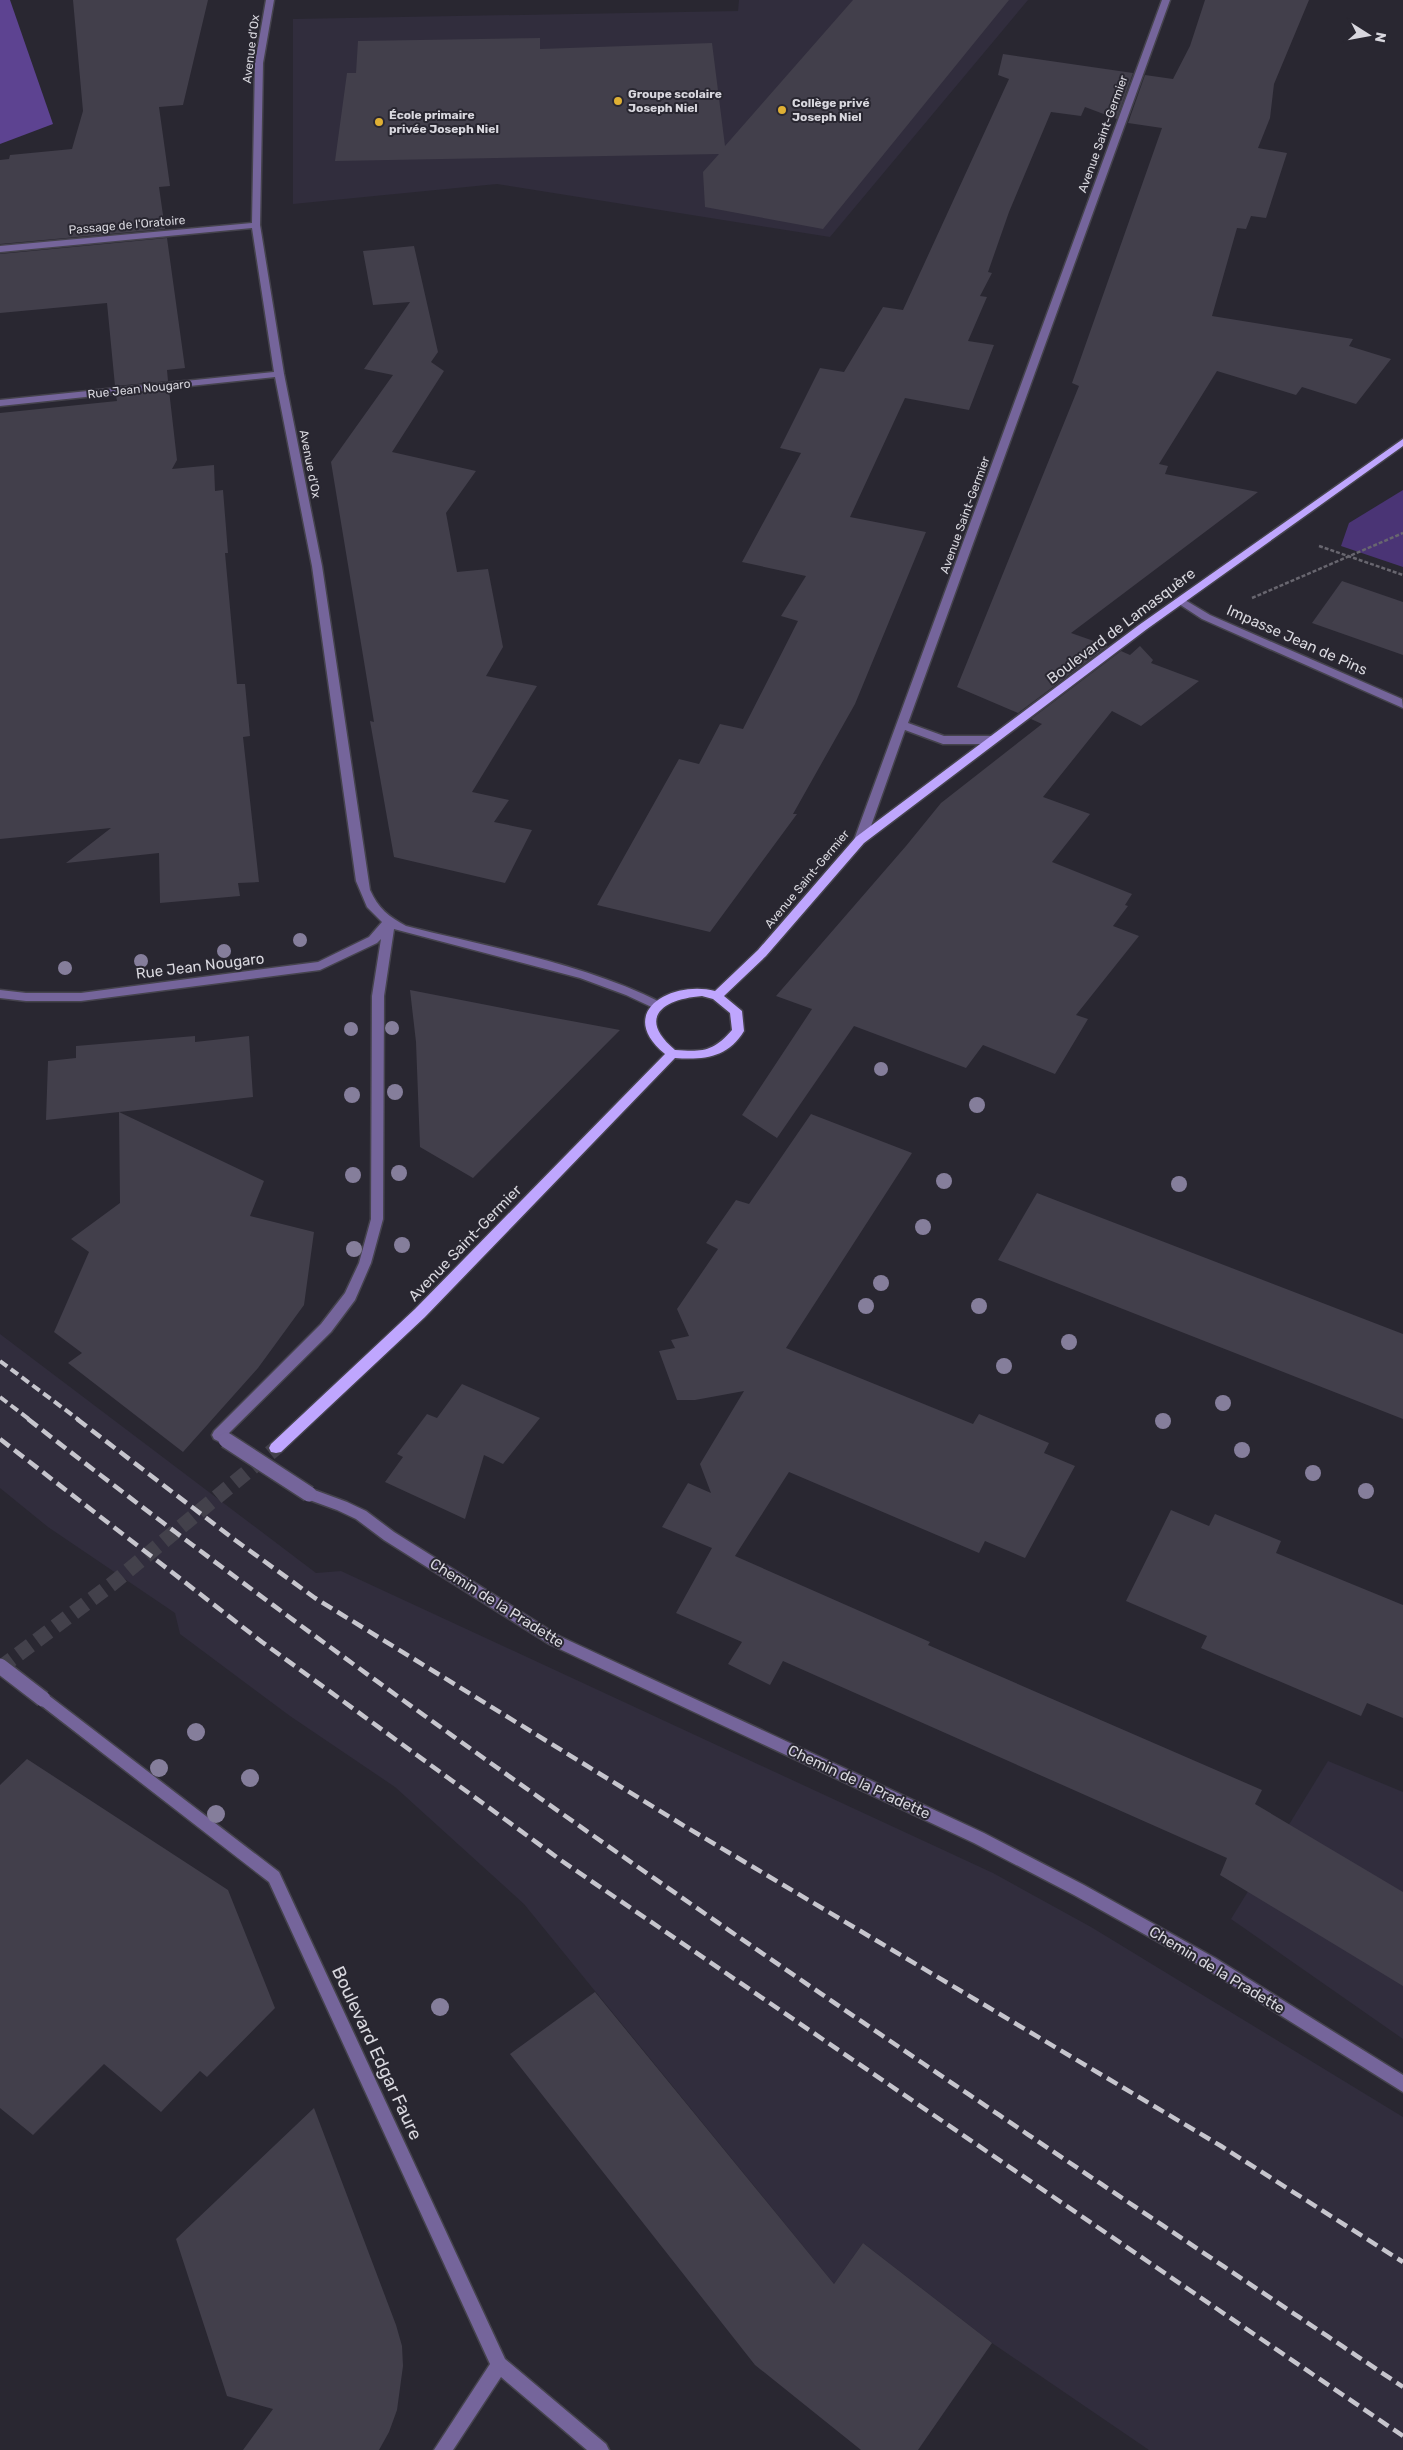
<svg xmlns="http://www.w3.org/2000/svg" width="1403" height="2450" viewBox="0 0 1403 2450" font-family="Rubik,sans-serif">
<style>
.built{fill:#312d3d}
.green{fill:#4a3475}
.forest{fill:#5d4391}
.building{fill:#423f4b}
.lines{fill:none;stroke-linecap:round;stroke-linejoin:round}
.major-tunnel{stroke:#43414b;stroke-width:15;stroke-dasharray:15 8;stroke-linecap:butt}
.minor-casing{stroke:#45434d;stroke-width:3}
.major-casing{stroke:#45434d;stroke-width:3}
.path{stroke:#68666f;stroke-width:2.5;stroke-dasharray:4 2;stroke-linecap:butt}
.minor{fill:#75659b;fill-rule:evenodd}
.major{fill:#bfa6fe;fill-rule:evenodd}
.rail-far1{stroke:#c6c5cd;stroke-width:4;stroke-dasharray:9 4.5;stroke-linecap:butt}
.rail{stroke:#c6c5cd;stroke-width:4.5;stroke-dasharray:12 6;stroke-linecap:butt}
.minor-bridge-casing{stroke:#45434d;stroke-width:18;stroke-linecap:butt}
.minor-bridge{stroke:#75659b;stroke-width:15}
.tree{fill:#857e9b}
.poi-dot{fill:#dfb034;stroke:#292731;stroke-width:2}
.labels{text-anchor:middle;dominant-baseline:central;stroke-width:4;stroke-linejoin:round;paint-order:stroke}
.far-street-label{font-size:12px;fill:#d8d7de;stroke:#292731}
.far-poi-label{font-size:12px;font-weight:bold;fill:#d8d7de;stroke:#292731;text-anchor:start}
.street-label{font-size:15px;fill:#d8d7de;stroke:#292731}
.near-street-label{font-size:18px;fill:#d8d7de;stroke:#292731}
</style>
<rect width="100%" height="100%" fill="#292731"/>
<g class="built">
<path d="M 739,0 L 1028,0 L 830,237 L 497,184 L 293,204 L 293,19 L 738,11 Z"/>
<path d="M 0,1334 L 316,1573 L 341,1571 L 993,1873 L 1091,1927 L 1403,2117 L 1403,2450 L 1149,2450 L 992,2343 L 863,2243 L 834,2284 L 524,1904 L 395,1787 L 290,1716 L 180,1634 L 175,1613 L 48,1527 L 0,1488 Z"/>
<path d="M 1328,1761 L 1403,1792 L 1403,2039 L 1231,1919 Z"/>
</g>
<path class="green" d="M 1403,490 L 1403,567 L 1341,546 L 1349,523 Z"/>
<path class="forest" d="M 0,0 L 10,0 L 53,124 L 0,144 Z"/>
<g class="building">
<path d="M 73,0 L 208,0 L 183,105 L 159,107 L 170,186 L 159,187 L 165,229 L 0,244 L 0,160 L 9,159 L 10,155 L 72,149 L 83,111 Z"/>
<path d="M 853,0 L 1009,0 L 823,229 L 705,207 L 703,172 L 719,154 L 335,161 L 347,73 L 356,73 L 358,41 L 540,38 L 540,49 L 712,43 L 725,146 Z"/>
<path d="M 1205,0 L 1309,0 L 1274,84 L 1270,118 L 1258,148 L 1287,153 L 1266,218 L 1251,216 L 1246,229 L 1237,228 L 1212,316 L 1353,339 L 1349,346 L 1391,359 L 1356,404 L 1302,387 L 1296,395 L 1217,371 L 1159,464 L 1168,466 L 1165,474 L 1258,492 L 1071,633 L 1108,646 L 1018,713 L 957,687 L 1079,386 L 1072,383 L 1162,128 L 1128,123 L 1145,75 L 1173,79 L 1190,46 Z"/>
<path d="M 1003,54 L 1133,73 L 1117,119 L 1085,107 L 1081,116 L 1051,112 L 1009,212 L 988,272 L 992,273 L 980,296 L 987,297 L 968,341 L 994,345 L 969,410 L 905,398 L 850,517 L 926,532 L 855,704 L 793,814 L 797,814 L 710,932 L 597,905 L 679,759 L 699,764 L 720,724 L 743,729 L 798,621 L 781,616 L 806,576 L 742,562 L 801,453 L 780,448 L 820,368 L 844,372 L 883,307 L 903,310 L 1009,79 L 998,75 Z"/>
<path d="M 167,238 L 185,368 L 167,370 L 168,381 L 115,386 L 107,303 L 0,313 L 0,254 Z"/>
<path d="M 414,246 L 438,352 L 431,362 L 444,371 L 392,452 L 476,471 L 446,513 L 457,572 L 488,569 L 503,647 L 486,676 L 537,686 L 472,792 L 509,800 L 494,822 L 532,830 L 505,883 L 394,857 L 370,721 L 374,722 L 331,462 L 393,375 L 364,369 L 410,302 L 373,305 L 363,251 Z"/>
<path d="M 169,390 L 177,460 L 172,469 L 214,465 L 215,491 L 223,490 L 228,553 L 225,553 L 237,684 L 245,684 L 250,736 L 243,737 L 259,882 L 238,883 L 240,896 L 160,903 L 159,853 L 66,863 L 111,828 L 0,839 L 0,413 L 117,401 L 116,396 Z"/>
<path d="M 1342,581 L 1403,602 L 1403,655 L 1312,623 Z"/>
<path d="M 1140,646 L 1153,660 L 1151,663 L 1199,681 L 1141,726 L 1112,711 L 1043,797 L 1090,814 L 1052,862 L 1132,894 L 1125,905 L 1128,906 L 1113,926 L 1139,936 L 1076,1015 L 1088,1019 L 1055,1074 L 983,1045 L 966,1068 L 854,1026 L 777,1138 L 742,1115 L 812,1009 L 776,996 L 906,846 L 941,803 L 1042,724 L 1031,719 L 1121,651 L 1130,655 Z"/>
<path d="M 410,990 L 512,1010 L 620,1030 L 473,1178 L 420,1147 L 416,1042 Z"/>
<path d="M 195,1036 L 195,1042 L 249,1036 L 253,1097 L 119,1112 L 264,1181 L 250,1216 L 314,1232 L 304,1305 L 258,1368 L 183,1452 L 68,1363 L 82,1353 L 54,1332 L 89,1252 L 71,1239 L 120,1203 L 119,1112 L 46,1120 L 48,1061 L 76,1058 L 76,1046 Z"/>
<path d="M 811,1114 L 912,1153 L 786,1348 L 973,1424 L 979,1414 L 1049,1443 L 1044,1453 L 1075,1466 L 1025,1558 L 985,1541 L 979,1553 L 789,1472 L 735,1556 L 930,1642 L 928,1645 L 1262,1790 L 1255,1804 L 1403,1892 L 1403,1986 L 1220,1875 L 1227,1858 L 783,1661 L 770,1685 L 728,1664 L 742,1642 L 676,1613 L 712,1548 L 662,1527 L 688,1483 L 711,1493 L 700,1464 L 744,1391 L 695,1400 L 677,1400 L 659,1351 L 675,1348 L 671,1340 L 689,1336 L 677,1309 L 718,1249 L 706,1243 L 736,1200 L 749,1204 Z"/>
<path d="M 1037,1193 L 1403,1334 L 1403,1419 L 998,1260 Z"/>
<path d="M 462,1384 L 540,1418 L 503,1464 L 484,1455 L 465,1519 L 385,1482 L 403,1457 L 397,1454 L 427,1414 L 437,1418 Z"/>
<path d="M 1171,1510 L 1209,1526 L 1215,1514 L 1281,1541 L 1276,1553 L 1403,1605 L 1403,1718 L 1367,1703 L 1361,1716 L 1201,1648 L 1207,1636 L 1126,1601 Z"/>
<path d="M 27,1759 L 228,1890 L 275,2008 L 207,2077 L 200,2071 L 161,2112 L 104,2064 L 33,2135 L 0,2108 L 0,1785 Z"/>
<path d="M 595,1992 L 834,2284 L 863,2243 L 992,2343 L 918,2450 L 861,2450 L 755,2365 L 510,2054 Z"/>
<path d="M 314,2108 L 396,2325 L 402,2346 L 403,2366 L 397,2410 L 389,2432 L 379,2450 L 243,2450 L 273,2409 L 227,2396 L 176,2239 Z"/>
</g>
<g class="lines">
<path class="major-tunnel" d="M 0,1668 L 112,1584 L 276,1448"/>
<defs>
<g id="minor">
<path d="M 266,0 L 274,0 L 263,63 L 260,225 L 284,374 L 322,566 L 370,890 C 378,908 389,917 406,926 C 492,948 583,963 662,1003 L 664,1006 L 658,1010 L 626,995 L 580,978 L 394,929 L 384,996 L 383,1219 L 371,1263 L 355,1300 L 331,1332 L 228,1434 L 233,1440 L 231,1444 L 226,1445 L 214,1439 L 212,1435 L 214,1431 L 321,1324 L 345,1293 L 359,1263 L 371,1219 L 372,996 L 381,939 L 377,943 L 320,970 L 81,1001 L 26,1001 L 0,998 L 0,990 L 26,993 L 81,993 L 318,962 L 369,937 L 382,922 L 367,907 L 356,881 L 312,566 L 275,377 L 0,406 L 0,400 L 274,372 L 252,228 L 0,252 L 0,246 L 252,223 L 255,63 Z"/>
<path d="M 1162,0 L 1170,0 L 908,723 L 944,736 L 994,736 L 999,740 L 994,744 L 943,744 L 905,730 L 866,840 L 864,843 L 856,843 L 854,840 Z"/>
<path d="M 1180,597 L 1210,615 L 1402,699 L 1403,708 L 1202,619 L 1176,602 L 1175,600 Z"/>
<path d="M 309,1488 L 347,1502 L 366,1511 L 394,1532 L 559,1636 L 984,1833 L 1084,1885 L 1215,1958 L 1403,2075 L 1403,2092 L 1205,1968 L 1074,1895 L 974,1843 L 549,1644 L 384,1540 L 356,1519 L 337,1510 L 304,1498 L 302,1494 L 304,1490 Z"/>
<path d="M 43,1693 L 48,1695 L 279,1872 L 505,2359 L 606,2444 L 609,2450 L 587,2450 L 501,2377 L 453,2450 L 434,2450 L 490,2364 L 269,1882 L 38,1703 L 36,1699 L 38,1695 Z"/>
</g>
<path id="major" d="M 1403,439 L 1403,446 L 1147,629 L 864,843 L 766,956 L 724,996 L 742,1011 L 744,1031 C 728,1058 703,1060 675,1058 L 425,1317 L 281,1452 L 276,1453 L 271,1452 L 269,1448 L 271,1444 L 415,1309 L 665,1054 C 614,1012 672,980 715,991 L 758,950 L 856,837 L 1139,625 ZM 702,996 L 713,999 L 730,1013 L 732,1030 C 713,1052 702,1052 675,1050 C 636,1017 664,999 702,996 Z"/>
</defs>
<use href="#minor" class="minor-casing"/>
<use href="#major" class="major-casing"/>
<g class="path">
<path d="M 1319,546 L 1403,575"/>
<path d="M 1252,598 L 1403,533"/>
</g>
<use href="#minor" class="minor"/>
<use href="#major" class="major"/>
<g class="rail-far1">
<path d="M 0,1361 L 79,1420"/>
<path d="M 0,1397 L 30,1420"/>
</g>
<g class="rail">
<path d="M 28,1419 C 470,1764 938,2074 1403,2387"/>
<path d="M 77,1419 L 235,1540 L 315,1598 L 686,1827 L 1221,2146 L 1403,2262"/>
<path d="M 0,1439 L 262,1642 L 562,1861 L 1403,2436"/>
</g>
<defs>
<g id="minor-bridge">
<path d="M 226,1440 L 309,1494"/>
<path d="M 0,1666 L 43,1699"/>
</g>
</defs>
<use href="#minor-bridge" class="minor-bridge-casing"/>
<use href="#minor-bridge" class="minor-bridge"/>
</g>
<g class="tree">
<circle cx="300" cy="940" r="7"/>
<circle cx="224" cy="951" r="7"/>
<circle cx="141" cy="961" r="7"/>
<circle cx="65" cy="968" r="7"/>
<circle cx="392" cy="1028" r="7"/>
<circle cx="351" cy="1029" r="7"/>
<circle cx="881" cy="1069" r="7"/>
<circle cx="395" cy="1092" r="8"/>
<circle cx="352" cy="1095" r="8"/>
<circle cx="977" cy="1105" r="8"/>
<circle cx="399" cy="1173" r="8"/>
<circle cx="353" cy="1175" r="8"/>
<circle cx="944" cy="1181" r="8"/>
<circle cx="1179" cy="1184" r="8"/>
<circle cx="923" cy="1227" r="8"/>
<circle cx="402" cy="1245" r="8"/>
<circle cx="354" cy="1249" r="8"/>
<circle cx="881" cy="1283" r="8"/>
<circle cx="866" cy="1306" r="8"/>
<circle cx="979" cy="1306" r="8"/>
<circle cx="1069" cy="1342" r="8"/>
<circle cx="1004" cy="1366" r="8"/>
<circle cx="1223" cy="1403" r="8"/>
<circle cx="1163" cy="1421" r="8"/>
<circle cx="1242" cy="1450" r="8"/>
<circle cx="1313" cy="1473" r="8"/>
<circle cx="1366" cy="1491" r="8"/>
<circle cx="196" cy="1732" r="9"/>
<circle cx="159" cy="1768" r="9"/>
<circle cx="250" cy="1778" r="9"/>
<circle cx="216" cy="1814" r="9"/>
<circle cx="440" cy="2007" r="9"/>
</g>
<g class="poi-dot">
<circle cx="618" cy="101" r="5"/>
<circle cx="782" cy="110" r="5"/>
<circle cx="379" cy="122" r="5"/>
</g>
<g class="labels">
<g class="far-street-label">
<text transform="translate(251 49) rotate(-83)">Avenue d'Ox</text>
<text transform="translate(1103 134) rotate(-70)">Avenue Saint-Germier</text>
<text transform="translate(127 225) rotate(-5)">Passage de l'Oratoire</text>
<text transform="translate(139 389) rotate(-6)">Rue Jean Nougaro</text>
<text transform="translate(310 464) rotate(79)">Avenue d'Ox</text>
<text transform="translate(965 515) rotate(-70)">Avenue Saint-Germier</text>
<text transform="translate(807 879) rotate(-50)">Avenue Saint-Germier</text>
</g>
<g class="far-poi-label">
<text x="628" y="94">Groupe scolaire<tspan x="628" dy="14">Joseph Niel</tspan></text>
<text x="792" y="103">Collège privé<tspan x="792" dy="14">Joseph Niel</tspan></text>
<text x="389" y="115">École primaire<tspan x="389" dy="14">privée Joseph Niel</tspan></text>
</g>
<g class="street-label">
<text transform="translate(1121 626) rotate(-37)">Boulevard de Lamasquère</text>
<text transform="translate(1297 640) rotate(24)">Impasse Jean de Pins</text>
<text transform="translate(200 966) rotate(-7)">Rue Jean Nougaro</text>
<text transform="translate(465 1243) rotate(-46)">Avenue Saint-Germier</text>
<text transform="translate(497 1603) rotate(32)">Chemin de la Pradette</text>
<text transform="translate(859 1782) rotate(25)">Chemin de la Pradette</text>
<text transform="translate(1217 1970) rotate(31)">Chemin de la Pradette</text>
</g>
<g class="near-street-label">
<text transform="translate(377 2053) rotate(65)">Boulevard Edgar Faure</text>
</g>
</g>
<g transform="translate(1368 35) rotate(101)" stroke="#292731" stroke-width="4" paint-order="stroke">
<path d="M0-4L9 19L0 12L-9 19Z" fill="#d8d7de"/>
<text y="-8" font-size="14" font-weight="bold" text-anchor="middle" fill="#d8d7de">N</text>
</g>
</svg>
